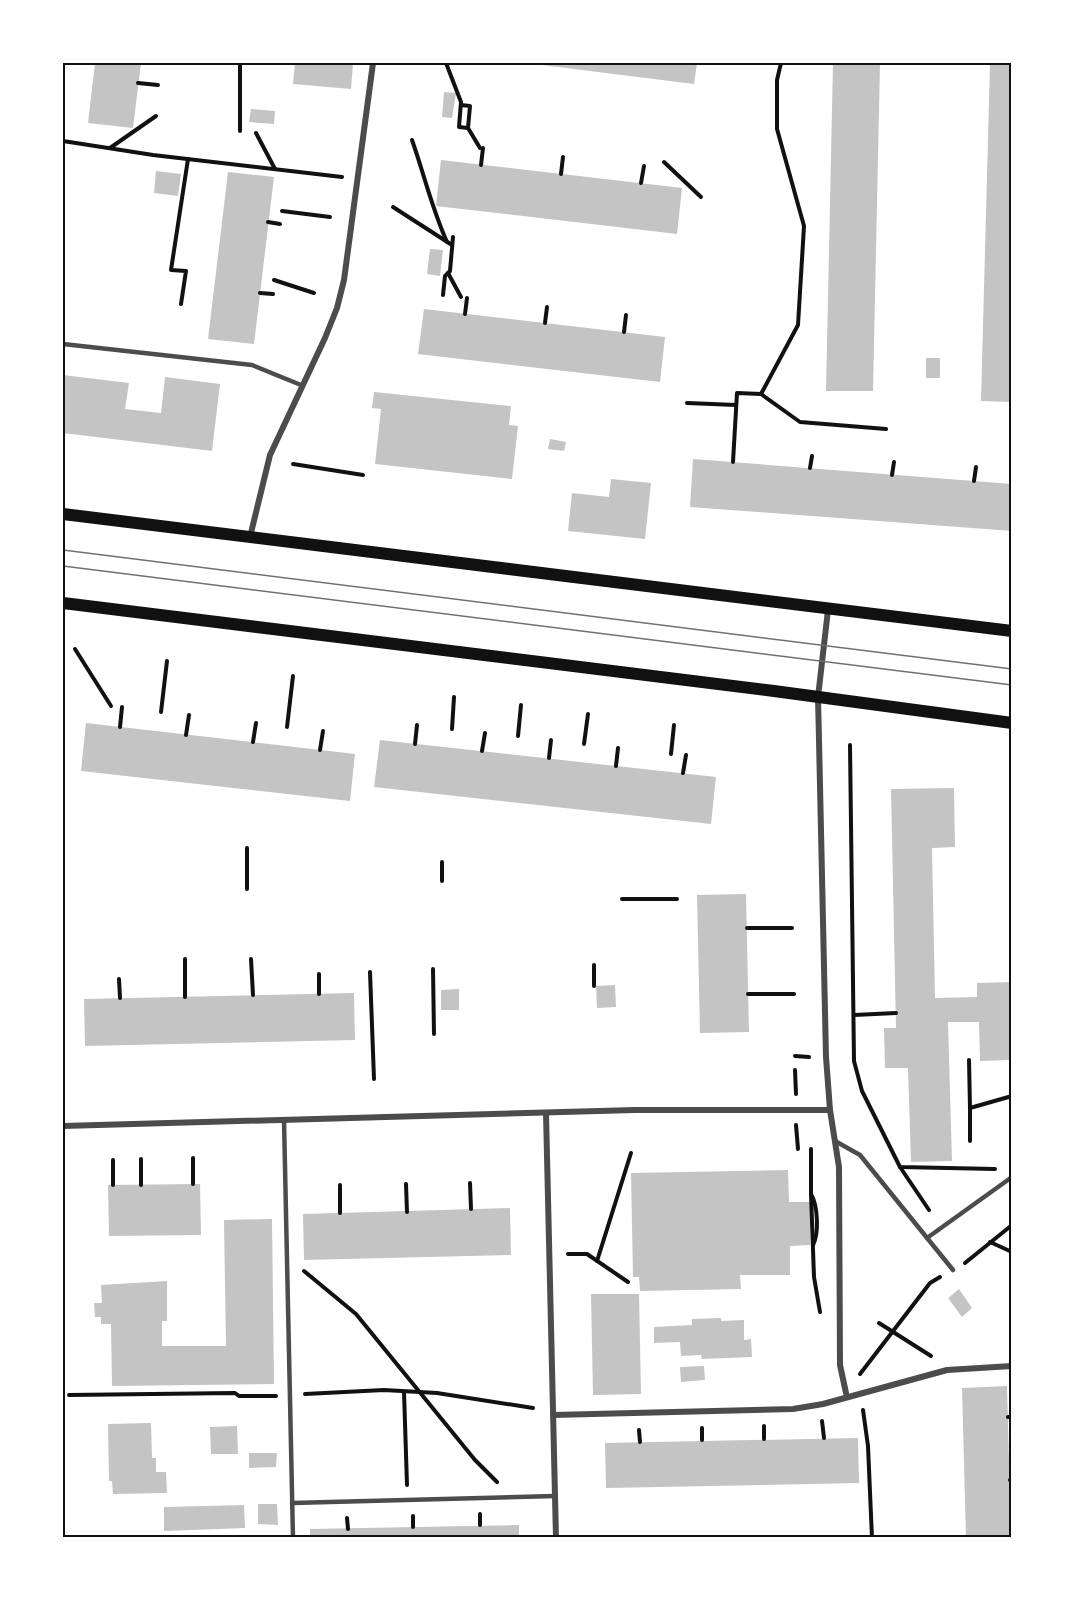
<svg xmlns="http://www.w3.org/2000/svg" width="1075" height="1601" viewBox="0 0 1075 1601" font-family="Signika,sans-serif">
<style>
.building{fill:#c4c4c4}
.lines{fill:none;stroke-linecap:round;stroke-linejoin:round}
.path{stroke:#111;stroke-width:4}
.service{stroke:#4c4c4c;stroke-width:4.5}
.minor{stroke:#4c4c4c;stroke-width:6}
.secondary{stroke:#111;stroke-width:12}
.tram{stroke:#707070;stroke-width:1.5}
.neatline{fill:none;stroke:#111;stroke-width:2}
</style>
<rect width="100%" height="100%" fill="#fff"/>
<g class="building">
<path d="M 95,63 L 141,63 L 133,128 L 88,123 Z"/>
<path d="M 295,63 L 353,63 L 351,89 L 293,84 Z"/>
<path d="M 526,63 L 697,63 L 694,84 Z"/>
<path d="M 833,63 L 880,63 L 873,391 L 826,391 Z"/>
<path d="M 990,63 L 1012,63 L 1012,402 L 981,401 Z"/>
<path d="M 444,92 L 456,93 L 452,118 L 442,117 Z"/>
<path d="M 251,109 L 275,111 L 274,124 L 249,122 Z"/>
<path d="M 441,160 L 682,188 L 677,234 L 436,206 Z"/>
<path d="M 156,171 L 181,174 L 178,196 L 154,193 Z"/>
<path d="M 228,172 L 274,177 L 254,344 L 208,339 Z"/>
<path d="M 430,249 L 443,250 L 440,276 L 427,274 Z"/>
<path d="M 424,309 L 665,337 L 660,382 L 418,354 Z"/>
<rect x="926" y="358" width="14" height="20"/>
<path d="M 63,375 L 129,383 L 125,409 L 161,413 L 165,377 L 220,384 L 212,451 L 63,433 Z"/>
<path d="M 374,392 L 511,406 L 509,425 L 518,426 L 512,479 L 375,464 L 381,409 L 372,408 Z"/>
<path d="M 550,439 L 566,442 L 564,451 L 548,449 Z"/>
<path d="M 693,459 L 1012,484 L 1012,531 L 690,507 Z"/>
<path d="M 611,479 L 651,483 L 645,539 L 568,531 L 572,493 L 609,497 Z"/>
<path d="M 86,723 L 355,754 L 350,801 L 81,771 Z"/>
<path d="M 380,740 L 716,777 L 711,824 L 374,787 Z"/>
<path d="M 954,788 L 955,847 L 932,848 L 935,998 L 977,997 L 977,983 L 1012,982 L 1012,1060 L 980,1061 L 979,1022 L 948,1022 L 952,1161 L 911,1162 L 908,1068 L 885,1068 L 884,1028 L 896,1028 L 891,789 Z"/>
<path d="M 746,894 L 749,1032 L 700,1033 L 697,895 Z"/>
<path d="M 615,985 L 616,1007 L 597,1008 L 596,986 Z"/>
<path d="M 459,989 L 459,1010 L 441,1010 L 441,990 Z"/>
<path d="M 354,993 L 355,1040 L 85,1046 L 84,999 Z"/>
<path d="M 788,1170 L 789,1202 L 810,1202 L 810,1245 L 790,1246 L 790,1275 L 740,1275 L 741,1289 L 640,1291 L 639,1277 L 633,1277 L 631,1173 Z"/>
<path d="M 200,1184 L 201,1235 L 109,1236 L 108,1185 Z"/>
<path d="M 510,1208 L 511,1255 L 304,1260 L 303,1214 Z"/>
<path d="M 272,1219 L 274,1384 L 112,1386 L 111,1324 L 101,1324 L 101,1317 L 95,1317 L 94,1303 L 102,1303 L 101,1285 L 167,1281 L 167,1321 L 162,1321 L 162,1346 L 226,1346 L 224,1220 Z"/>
<path d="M 959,1289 L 972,1308 L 962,1317 L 948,1298 Z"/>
<path d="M 591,1294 L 639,1294 L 641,1394 L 593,1395 Z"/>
<path d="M 721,1318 L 721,1321 L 744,1320 L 744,1340 L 751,1339 L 752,1357 L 702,1359 L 701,1355 L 681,1356 L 680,1342 L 654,1343 L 654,1327 L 692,1325 L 692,1319 Z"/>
<path d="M 704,1366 L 705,1380 L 681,1382 L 680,1367 Z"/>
<path d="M 1007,1386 L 1011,1538 L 966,1538 L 962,1388 Z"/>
<path d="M 151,1423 L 152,1458 L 156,1458 L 156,1472 L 166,1472 L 167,1493 L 113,1494 L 112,1481 L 109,1481 L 108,1424 Z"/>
<path d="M 237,1426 L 238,1454 L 211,1454 L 210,1427 Z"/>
<path d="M 858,1438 L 859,1483 L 606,1488 L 605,1443 Z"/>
<path d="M 249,1453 L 277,1453 L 276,1467 L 249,1468 Z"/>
<path d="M 258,1504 L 277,1504 L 278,1525 L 258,1524 Z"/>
<path d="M 244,1505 L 245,1528 L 164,1531 L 164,1507 Z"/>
<path d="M 519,1525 L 519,1538 L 310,1538 L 310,1529 Z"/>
</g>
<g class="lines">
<g class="path">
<path d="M 446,63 L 461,102 L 459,127 L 468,128 L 480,148"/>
<path d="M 138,83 L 158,85"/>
<path d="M 461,105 L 470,106 L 468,128"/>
<path d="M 240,131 L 240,63"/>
<path d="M 256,133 L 275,169"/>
<path d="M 412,140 C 424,174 432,209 447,242"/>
<path d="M 63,141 L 153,155 L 342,177"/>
<path d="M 110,148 L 156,116"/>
<path d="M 664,162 L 701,197"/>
<path d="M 481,165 L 483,148"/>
<path d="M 561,174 L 563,157"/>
<path d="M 641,183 L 644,166"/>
<path d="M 393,207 L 452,245"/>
<path d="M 282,211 L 330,217"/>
<path d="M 268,222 L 280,224"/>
<path d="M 448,273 L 461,297"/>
<path d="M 274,280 L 314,293"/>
<path d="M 260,293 L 273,294"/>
<path d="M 443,295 L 445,276 L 450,271 L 453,237"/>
<path d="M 181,304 L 186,271 L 171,270 L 188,159"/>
<path d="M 465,314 L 467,298"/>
<path d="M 545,323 L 547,307"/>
<path d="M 624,332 L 626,315"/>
<path d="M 761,394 L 800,422 L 886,429"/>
<path d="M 687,403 L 736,405"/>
<path d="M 733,462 L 737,393 L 761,394 L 798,325 L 804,226 L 777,129 L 777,80 L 781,63"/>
<path d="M 293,464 L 363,475"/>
<path d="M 810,468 L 812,456"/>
<path d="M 892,475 L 894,462"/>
<path d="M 974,481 L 976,467"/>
<path d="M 75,649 L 111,706"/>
<path d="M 161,712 L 167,661"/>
<path d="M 120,727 L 122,707"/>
<path d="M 287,727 L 293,676"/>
<path d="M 452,729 L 454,697"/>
<path d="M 186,735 L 189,715"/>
<path d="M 518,736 L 521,705"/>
<path d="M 253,742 L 256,723"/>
<path d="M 415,744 L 417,725"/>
<path d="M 584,744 L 588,714"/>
<path d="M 850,745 L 854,1061 L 862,1091 L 900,1167 L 995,1169"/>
<path d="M 320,750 L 323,731"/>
<path d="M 482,751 L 485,733"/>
<path d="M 671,754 L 674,725"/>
<path d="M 549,758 L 551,740"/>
<path d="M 616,766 L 618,748"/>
<path d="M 683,773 L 686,755"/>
<path d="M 247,848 L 247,889"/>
<path d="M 442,881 L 442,862"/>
<path d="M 622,899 L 677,899"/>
<path d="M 747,928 L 792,928"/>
<path d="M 251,959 L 253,995"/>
<path d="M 594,965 L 594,986"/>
<path d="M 433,969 L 434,1034"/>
<path d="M 370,972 L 374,1079"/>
<path d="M 119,979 L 120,998"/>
<path d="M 319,994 L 319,974"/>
<path d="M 748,994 L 794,994"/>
<path d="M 185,997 L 185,959"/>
<path d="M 854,1015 L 896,1013"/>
<path d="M 795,1056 L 809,1057"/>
<path d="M 969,1060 L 970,1108"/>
<path d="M 795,1070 L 796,1094"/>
<path d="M 796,1125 L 798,1149"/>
<path d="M 970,1141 L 970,1108 L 1012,1096"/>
<path d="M 811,1149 L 811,1194 C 818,1206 819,1233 813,1245"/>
<path d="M 193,1158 L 193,1184"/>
<path d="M 141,1159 L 141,1185"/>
<path d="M 900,1167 L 929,1210"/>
<path d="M 470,1183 L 471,1209"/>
<path d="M 406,1184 L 407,1212"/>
<path d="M 113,1185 L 113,1160"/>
<path d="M 340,1185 L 340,1213"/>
<path d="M 811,1194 L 814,1277 L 820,1312"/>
<path d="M 990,1242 L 1012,1252"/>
<path d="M 568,1254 L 587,1254 L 628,1282"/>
<path d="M 597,1261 L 631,1153"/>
<path d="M 965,1263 L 1012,1225"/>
<path d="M 304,1271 L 356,1314 L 475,1460 L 497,1482"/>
<path d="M 879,1323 L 931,1356"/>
<path d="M 860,1374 L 930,1283 L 940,1277"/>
<path d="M 404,1392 L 407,1485"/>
<path d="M 305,1394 L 384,1390 L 437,1393 L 533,1408"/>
<path d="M 69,1395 L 235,1393 L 239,1396 L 276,1396"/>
<path d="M 863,1410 L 868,1446 L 872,1538"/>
<path d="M 1008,1417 L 1012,1417"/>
<path d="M 822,1421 L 824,1438"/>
<path d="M 764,1426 L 764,1439"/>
<path d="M 702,1428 L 702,1440"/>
<path d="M 639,1430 L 640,1442"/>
<path d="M 1010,1480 L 1012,1480"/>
<path d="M 480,1514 L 480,1525"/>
<path d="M 413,1516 L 413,1527"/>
<path d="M 347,1518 L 348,1529"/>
</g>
<g class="service">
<path d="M 63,344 L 252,365 L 301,385"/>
<path d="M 284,1120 L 293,1538"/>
<path d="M 835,1141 L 860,1155 L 953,1270"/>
<path d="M 927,1238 L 1012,1177"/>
<path d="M 292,1503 L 555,1496"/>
</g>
<g class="minor">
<path d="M 250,537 L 270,455 L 325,338 L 337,308 L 344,280 L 373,63"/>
<path d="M 828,610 L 818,697 L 819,740 L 826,1057 L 830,1110 L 839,1167 L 840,1365 L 846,1393"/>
<path d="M 546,1113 L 556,1538"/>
<path d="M 63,1126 L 635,1110 L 830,1110"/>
<path d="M 553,1415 L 793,1409 L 823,1404 L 947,1370 L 1012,1366"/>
</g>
<g class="secondary">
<path d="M 63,514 L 1012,631"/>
<path d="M 63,603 L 774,691 L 1012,723"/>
</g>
<g class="tram">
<path d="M 63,550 L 1012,669"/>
<path d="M 63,566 L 1012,685"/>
</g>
</g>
<rect width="1075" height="1601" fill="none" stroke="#ffffff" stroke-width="129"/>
<rect x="64" y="64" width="946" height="1472" class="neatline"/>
</svg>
